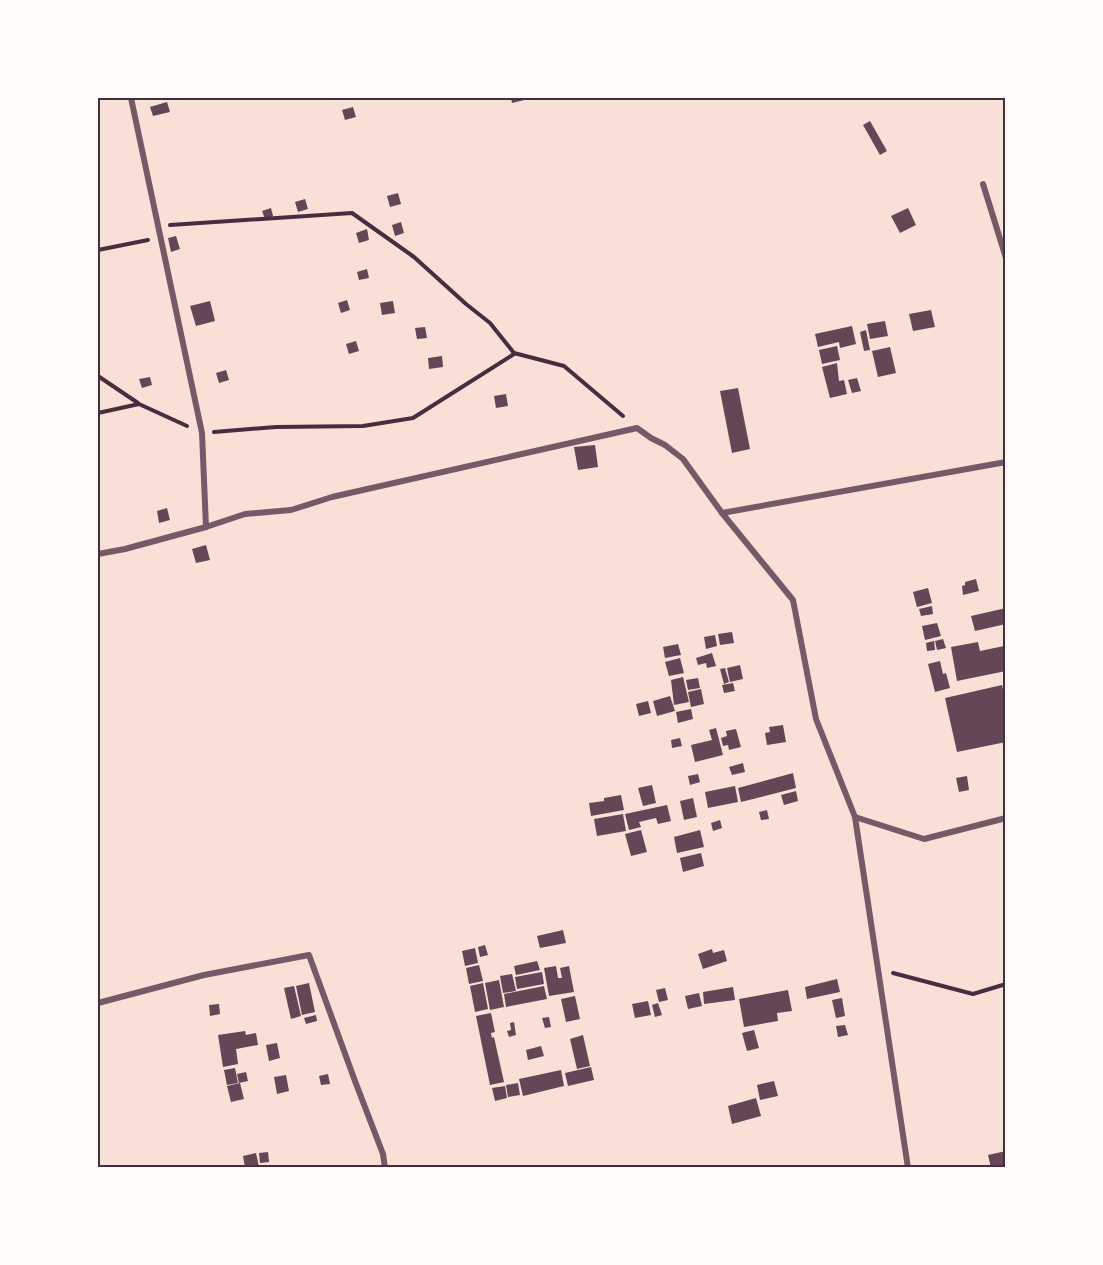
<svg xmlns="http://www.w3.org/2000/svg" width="1103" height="1265" viewBox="0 0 1103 1265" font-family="Arial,sans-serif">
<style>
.building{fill:#644757}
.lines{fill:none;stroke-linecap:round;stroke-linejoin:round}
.path{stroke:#4a2c40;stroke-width:4}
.minor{stroke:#755966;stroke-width:6}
.neatline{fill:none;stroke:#4a2c40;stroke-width:2}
</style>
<rect width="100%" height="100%" fill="#f7e1d7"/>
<g class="building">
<path d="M 511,98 L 533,98 L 512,103 Z"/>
<path d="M 167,102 L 170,112 L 153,116 L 150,107 Z"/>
<path d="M 353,107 L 356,117 L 345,120 L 342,110 Z"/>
<path d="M 870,121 L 887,151 L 880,155 L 863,125 Z"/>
<path d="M 398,193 L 401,204 L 390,207 L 387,196 Z"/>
<path d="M 305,199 L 308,209 L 298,212 L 295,202 Z"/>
<path d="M 271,208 L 273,216 L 265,219 L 262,211 Z"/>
<path d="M 908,208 L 916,225 L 900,233 L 891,216 Z"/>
<path d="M 401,222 L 404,233 L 395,236 L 392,225 Z"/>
<path d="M 367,229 L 369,240 L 359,243 L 356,233 Z"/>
<path d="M 176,236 L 180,249 L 171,252 L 168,238 Z"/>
<path d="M 367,269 L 369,278 L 359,280 L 357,272 Z"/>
<path d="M 347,300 L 350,310 L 341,313 L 338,303 Z"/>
<path d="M 210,301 L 215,321 L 196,326 L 190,306 Z"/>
<path d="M 393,301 L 395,313 L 382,315 L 380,303 Z"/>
<path d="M 931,310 L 935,327 L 913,331 L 909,314 Z"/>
<path d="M 885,321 L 888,336 L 870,339 L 867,324 Z"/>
<path d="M 852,326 L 856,344 L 840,348 L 839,342 L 818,347 L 815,334 Z"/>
<path d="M 425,327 L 427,338 L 417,339 L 415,328 Z"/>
<path d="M 866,330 L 870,350 L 864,351 L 860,332 Z"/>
<path d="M 356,341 L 359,351 L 349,354 L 346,344 Z"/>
<path d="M 837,346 L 840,360 L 822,364 L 819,350 Z"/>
<path d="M 890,347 L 896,373 L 878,377 L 872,351 Z"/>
<path d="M 442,356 L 443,367 L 429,369 L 428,358 Z"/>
<path d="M 837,363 L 839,381 L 844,380 L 847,394 L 830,398 L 822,367 Z"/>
<path d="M 226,370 L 229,380 L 219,383 L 216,373 Z"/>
<path d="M 150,377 L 152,385 L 142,388 L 139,379 Z"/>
<path d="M 857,378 L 861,391 L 852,393 L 848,380 Z"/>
<path d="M 738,388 L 750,449 L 732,453 L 720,391 Z"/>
<path d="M 506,394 L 508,406 L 496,408 L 494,396 Z"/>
<path d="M 595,445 L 598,467 L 578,470 L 574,447 Z"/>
<path d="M 167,508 L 170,520 L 159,523 L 157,511 Z"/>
<path d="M 206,545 L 210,560 L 196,563 L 192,549 Z"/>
<path d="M 976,579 L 979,591 L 963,595 L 962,586 L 965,585 L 965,582 Z"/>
<path d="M 928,588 L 932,603 L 917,607 L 913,592 Z"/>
<path d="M 932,606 L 933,614 L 921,616 L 919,609 Z"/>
<path d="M 1006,608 L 1006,624 L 975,631 L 971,616 Z"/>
<path d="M 937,623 L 941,636 L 925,640 L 922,626 Z"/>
<path d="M 732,632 L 734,643 L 720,645 L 718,634 Z"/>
<path d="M 715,635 L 717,646 L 706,649 L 704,637 Z"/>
<path d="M 943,639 L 946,648 L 937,650 L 935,641 Z"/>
<path d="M 934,641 L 935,650 L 927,651 L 926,643 Z"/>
<path d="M 978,642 L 980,651 L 1004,646 L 1006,671 L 957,681 L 951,647 Z"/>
<path d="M 678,644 L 681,655 L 665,658 L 663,647 Z"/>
<path d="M 712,653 L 716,666 L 707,668 L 706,663 L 698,665 L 696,658 Z"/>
<path d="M 680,658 L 684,673 L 669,676 L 665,662 Z"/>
<path d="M 940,661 L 943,674 L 946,673 L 950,688 L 935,692 L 928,664 Z"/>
<path d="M 740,665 L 743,679 L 730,682 L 727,668 Z"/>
<path d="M 725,668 L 729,682 L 724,684 L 720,669 Z"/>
<path d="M 683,677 L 689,702 L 674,705 L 671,680 Z"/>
<path d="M 698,678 L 700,688 L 688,690 L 686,680 Z"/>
<path d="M 733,683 L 735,691 L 724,693 L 722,685 Z"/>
<path d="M 1002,685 L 1006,703 L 1006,742 L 957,752 L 945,698 Z"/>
<path d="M 701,689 L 704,704 L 691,707 L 688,692 Z"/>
<path d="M 670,696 L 675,711 L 657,716 L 653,701 Z"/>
<path d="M 648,701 L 651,713 L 639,716 L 636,704 Z"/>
<path d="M 691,709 L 693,719 L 678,723 L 676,712 Z"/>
<path d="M 783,725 L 786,742 L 767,745 L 765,733 L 770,732 L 769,727 Z"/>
<path d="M 716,728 L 723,755 L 695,762 L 691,745 L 712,740 L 709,730 Z"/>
<path d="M 736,729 L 741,747 L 729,750 L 728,745 L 723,746 L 721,738 L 727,736 L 726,731 Z"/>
<path d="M 680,738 L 682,746 L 672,748 L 671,740 Z"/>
<path d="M 743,763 L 745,772 L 732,775 L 729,767 Z"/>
<path d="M 793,773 L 796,788 L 741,802 L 738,788 Z"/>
<path d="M 698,774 L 700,782 L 690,785 L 688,776 Z"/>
<path d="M 967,776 L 969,790 L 959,792 L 956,778 Z"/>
<path d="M 652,785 L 656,803 L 643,806 L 638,788 Z"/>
<path d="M 735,786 L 738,802 L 708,808 L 705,792 Z"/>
<path d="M 796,791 L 798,801 L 784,805 L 781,795 Z"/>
<path d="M 621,795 L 624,810 L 591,816 L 589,803 L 604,801 L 604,798 Z"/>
<path d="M 693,798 L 697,817 L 684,820 L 680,801 Z"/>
<path d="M 667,805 L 671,821 L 658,824 L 656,818 L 639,822 L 641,827 L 629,830 L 625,814 Z"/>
<path d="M 767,810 L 769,819 L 761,820 L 759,812 Z"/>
<path d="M 623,814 L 626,831 L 597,836 L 594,819 Z"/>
<path d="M 720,820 L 722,828 L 713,831 L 711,823 Z"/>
<path d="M 641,830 L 647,852 L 631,856 L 625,834 Z"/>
<path d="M 700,830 L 704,847 L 677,853 L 674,837 Z"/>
<path d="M 701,853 L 704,866 L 683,872 L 680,858 Z"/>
<path d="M 563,930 L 566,943 L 540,948 L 537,936 Z"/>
<path d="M 485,945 L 488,955 L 480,957 L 478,947 Z"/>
<path d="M 475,948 L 478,963 L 465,966 L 462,951 Z"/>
<path d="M 712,949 L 713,953 L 724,950 L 727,961 L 703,969 L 698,954 Z"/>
<path d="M 537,961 L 540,970 L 516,975 L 514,966 Z"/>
<path d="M 479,965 L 483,981 L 469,984 L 466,968 Z"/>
<path d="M 556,966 L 558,978 L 562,978 L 560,968 L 569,966 L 574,992 L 549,996 L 544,968 Z"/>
<path d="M 542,972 L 544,984 L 517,989 L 515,977 Z"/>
<path d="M 512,974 L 516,991 L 503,993 L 500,976 Z"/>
<path d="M 837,979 L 840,992 L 807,999 L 805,987 Z"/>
<path d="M 499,980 L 504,1007 L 490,1010 L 485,983 Z"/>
<path d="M 309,983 L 315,1012 L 302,1015 L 296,986 Z"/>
<path d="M 483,983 L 488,1009 L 475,1012 L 470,986 Z"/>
<path d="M 294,986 L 301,1016 L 291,1019 L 284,988 Z"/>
<path d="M 544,986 L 547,999 L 506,1007 L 504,994 Z"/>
<path d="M 733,987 L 735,1000 L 704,1004 L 703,992 Z"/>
<path d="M 665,988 L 668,1000 L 659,1002 L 656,990 Z"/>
<path d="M 788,990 L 792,1011 L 777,1013 L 778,1021 L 744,1027 L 739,999 Z"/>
<path d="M 699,993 L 702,1006 L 688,1009 L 685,996 Z"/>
<path d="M 575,996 L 580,1019 L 566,1022 L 561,999 Z"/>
<path d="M 842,998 L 845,1016 L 836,1018 L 832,1000 Z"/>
<path d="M 648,1001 L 651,1015 L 635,1018 L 632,1004 Z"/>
<path d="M 658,1003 L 662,1015 L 655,1017 L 652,1005 Z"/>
<path d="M 219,1004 L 220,1014 L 210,1016 L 209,1005 Z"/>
<path d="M 491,1013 L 495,1032 L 491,1033 L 492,1038 L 494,1037 L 504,1082 L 490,1085 L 476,1016 Z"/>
<path d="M 316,1015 L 317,1021 L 306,1024 L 304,1018 Z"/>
<path d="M 549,1017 L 551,1027 L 545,1028 L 542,1018 Z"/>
<path d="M 514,1022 L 516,1035 L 509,1037 L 507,1031 L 511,1030 L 510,1023 Z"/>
<path d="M 845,1025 L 848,1035 L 838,1037 L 836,1026 Z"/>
<path d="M 754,1030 L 759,1048 L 747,1051 L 742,1033 Z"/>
<path d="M 245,1031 L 246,1035 L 256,1033 L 258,1045 L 236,1049 L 238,1064 L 223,1067 L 218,1035 Z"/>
<path d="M 583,1035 L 590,1066 L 577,1069 L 570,1039 Z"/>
<path d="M 277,1043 L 280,1058 L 269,1061 L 266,1045 Z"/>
<path d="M 541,1046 L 544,1056 L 528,1060 L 526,1050 Z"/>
<path d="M 591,1067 L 594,1080 L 568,1086 L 565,1073 Z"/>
<path d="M 235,1068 L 238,1083 L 227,1085 L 224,1070 Z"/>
<path d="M 561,1070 L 564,1086 L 523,1096 L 519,1079 Z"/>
<path d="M 246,1072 L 248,1081 L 239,1083 L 237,1074 Z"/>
<path d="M 328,1074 L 330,1084 L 321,1085 L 319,1076 Z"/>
<path d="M 286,1075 L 289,1091 L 277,1094 L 274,1077 Z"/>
<path d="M 774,1081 L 778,1096 L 760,1100 L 757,1085 Z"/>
<path d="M 240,1083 L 244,1099 L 231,1102 L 227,1086 Z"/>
<path d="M 518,1083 L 520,1095 L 508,1097 L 506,1085 Z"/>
<path d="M 505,1086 L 507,1098 L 495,1101 L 492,1088 Z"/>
<path d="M 756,1098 L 761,1116 L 732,1124 L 728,1106 Z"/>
<path d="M 1006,1151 L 1006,1168 L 991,1168 L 988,1155 Z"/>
<path d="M 268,1152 L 269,1162 L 260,1163 L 259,1153 Z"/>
<path d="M 256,1153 L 259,1167 L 245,1168 L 243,1156 Z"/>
</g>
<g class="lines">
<g class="path">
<path d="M 170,225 L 352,213 L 414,257 L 466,304 L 490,323 L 514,353 L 564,366 L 623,416"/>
<path d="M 98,250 L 148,240"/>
<path d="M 98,376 L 138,403"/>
<path d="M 98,413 L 139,404 L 187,426"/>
<path d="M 214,432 L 276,427 L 363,426 L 413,418 L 514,354"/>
<path d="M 893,973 L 973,994 L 1006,984"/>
</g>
<g class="minor">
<path d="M 131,98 L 202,433 L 206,527"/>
<path d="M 983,184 L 1006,258"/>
<path d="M 722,513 L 1006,462"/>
<path d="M 98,554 L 125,549 L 206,527 L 245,514 L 291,510 L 332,497 L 637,428 L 651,438 L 665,445 L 683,459 L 722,513 L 793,600 L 816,719 L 855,817 L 924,839 L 1006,818"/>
<path d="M 855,817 L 908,1168"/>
<path d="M 98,1003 L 204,975 L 309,955 L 355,1081 L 383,1154 L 385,1168"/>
</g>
</g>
<rect width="1103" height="1265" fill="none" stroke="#fffaf5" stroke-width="198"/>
<rect x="99" y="99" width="905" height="1067" class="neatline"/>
</svg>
